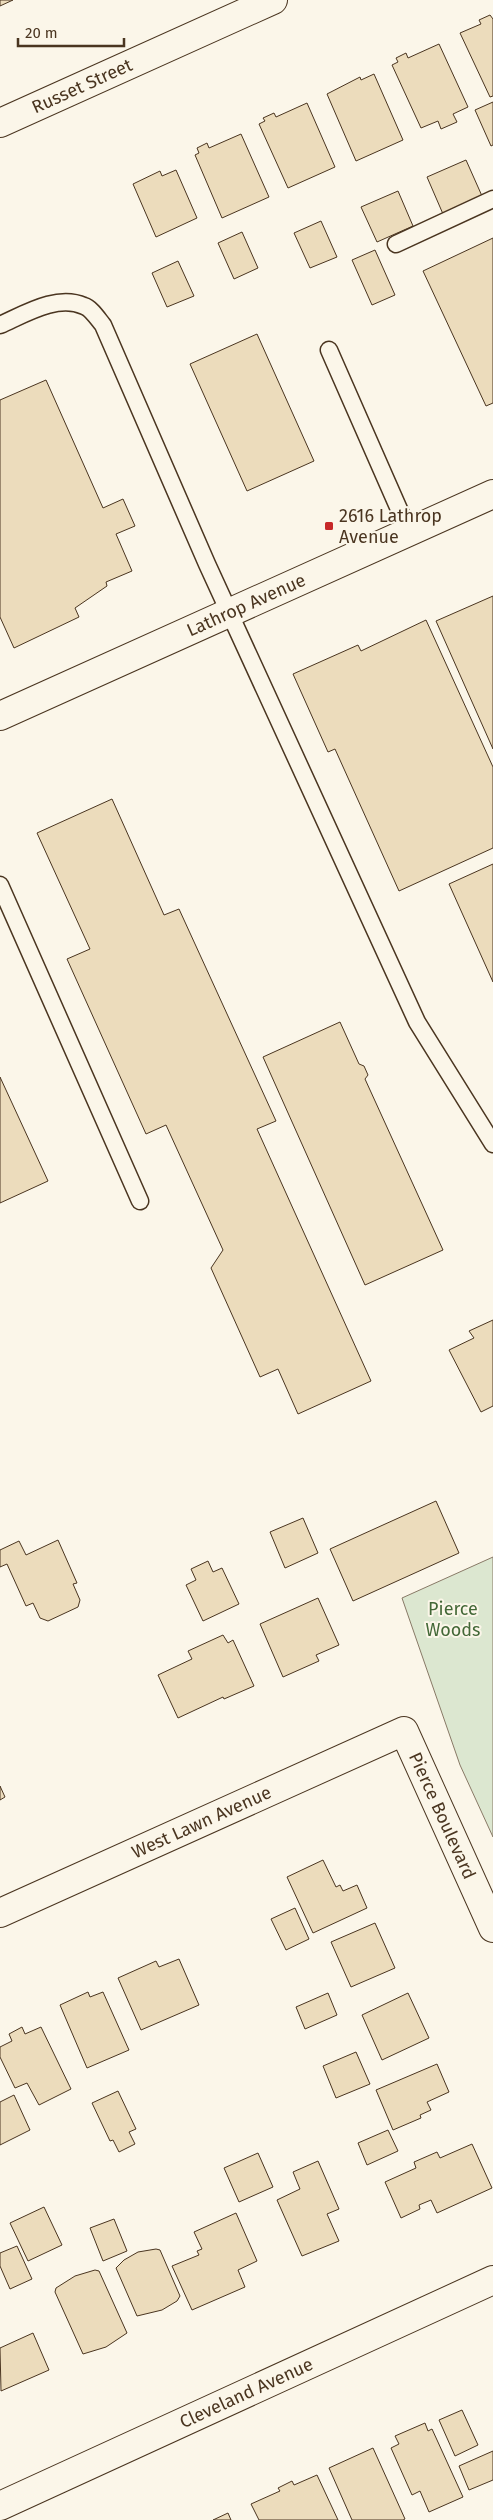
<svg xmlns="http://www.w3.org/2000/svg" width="493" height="2520" viewBox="0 0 493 2520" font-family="'Fira Sans',sans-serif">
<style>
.green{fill:#dce7d0;stroke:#887966}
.building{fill:#ecdcbc;stroke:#4a3520}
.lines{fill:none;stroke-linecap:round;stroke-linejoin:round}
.service-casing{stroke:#4a3520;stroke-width:19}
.minor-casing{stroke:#4a3520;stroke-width:30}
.tertiary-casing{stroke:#4a3520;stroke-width:30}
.service{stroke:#fbf6e9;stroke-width:16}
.minor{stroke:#fbf6e9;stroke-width:28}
.tertiary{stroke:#fbf6e9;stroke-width:28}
.poi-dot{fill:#c62828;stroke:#fbf6e9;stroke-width:2}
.labels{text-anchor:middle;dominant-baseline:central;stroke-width:4;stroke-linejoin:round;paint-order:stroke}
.street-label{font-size:18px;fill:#4a3520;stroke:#fbf6e9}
.poi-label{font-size:18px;fill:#4a3520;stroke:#fbf6e9;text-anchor:start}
.park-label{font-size:18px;fill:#436837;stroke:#fbf6e9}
</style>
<rect width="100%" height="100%" fill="#fbf6e9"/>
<path class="green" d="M 493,1557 L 493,1837 L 460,1765 L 402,1598 Z"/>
<g class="building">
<path d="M 0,0 L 13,0 L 0,6 Z"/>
<path d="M 490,15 L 493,19 L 493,96 L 490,97 L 460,33 L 481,24 L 479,20 Z"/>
<path d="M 439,44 L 468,107 L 453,114 L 457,122 L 441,129 L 438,121 L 421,128 L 392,65 L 398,62 L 396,58 L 406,53 L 408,58 Z"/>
<path d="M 374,74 L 403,140 L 356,161 L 327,94 L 360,77 L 361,80 Z"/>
<path d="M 493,102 L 493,145 L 491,146 L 475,110 Z"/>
<path d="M 307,103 L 335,167 L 288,188 L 259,124 L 265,121 L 263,118 L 274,113 L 276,117 Z"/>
<path d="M 241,134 L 269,197 L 222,218 L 195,155 L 199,153 L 197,148 L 207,143 L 209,148 Z"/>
<path d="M 466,160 L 482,196 L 443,214 L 427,177 Z"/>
<path d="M 176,170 L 197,218 L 156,237 L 133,184 L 160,171 L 162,176 Z"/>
<path d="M 398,191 L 413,226 L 377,242 L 361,207 Z"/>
<path d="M 321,221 L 337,257 L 310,268 L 294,233 Z"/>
<path d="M 242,232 L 258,268 L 234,279 L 218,243 Z"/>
<path d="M 493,238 L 493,403 L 486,406 L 423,271 Z"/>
<path d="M 375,250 L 395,295 L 372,305 L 352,260 Z"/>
<path d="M 178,261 L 194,296 L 167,307 L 152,273 Z"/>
<path d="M 257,334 L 314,461 L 247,491 L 190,364 Z"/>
<path d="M 46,380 L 103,508 L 123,499 L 135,526 L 116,534 L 132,571 L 106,582 L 107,586 L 75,608 L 79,617 L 14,648 L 0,617 L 0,400 Z"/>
<path d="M 493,596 L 493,749 L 436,621 Z"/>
<path d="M 426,620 L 493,767 L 493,848 L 399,891 L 335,749 L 328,752 L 293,674 L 358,645 L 361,651 Z"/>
<path d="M 112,799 L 164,915 L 179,909 L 276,1121 L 257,1129 L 371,1381 L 298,1414 L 278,1369 L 260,1377 L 211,1268 L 223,1250 L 166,1125 L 146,1134 L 67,959 L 90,949 L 37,833 Z"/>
<path d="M 493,864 L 493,982 L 449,884 Z"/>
<path d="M 340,1022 L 359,1064 L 364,1066 L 368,1075 L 365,1079 L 443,1250 L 365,1285 L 263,1057 Z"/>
<path d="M 0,1077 L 48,1181 L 0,1203 Z"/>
<path d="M 493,1320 L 493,1406 L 481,1412 L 449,1350 L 474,1338 L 469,1331 Z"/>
<path d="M 436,1501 L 459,1553 L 353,1601 L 330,1549 Z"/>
<path d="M 303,1518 L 318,1553 L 285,1568 L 270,1532 Z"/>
<path d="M 58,1540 L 77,1583 L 73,1584 L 80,1600 L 78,1607 L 48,1621 L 40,1618 L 33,1603 L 26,1606 L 7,1564 L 0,1567 L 0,1550 L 19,1541 L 26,1555 Z"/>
<path d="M 208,1561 L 213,1572 L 222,1568 L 239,1604 L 203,1621 L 186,1585 L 196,1580 L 191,1569 Z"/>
<path d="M 318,1598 L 339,1645 L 316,1655 L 319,1661 L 283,1677 L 260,1624 Z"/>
<path d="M 223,1635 L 228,1643 L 233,1640 L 254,1686 L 224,1699 L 223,1697 L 178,1718 L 158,1675 L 192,1659 L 188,1651 Z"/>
<path d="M 0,1786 L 5,1797 L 0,1800 Z"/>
<path d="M 323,1860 L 336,1887 L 340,1885 L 343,1891 L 357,1885 L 367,1908 L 313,1933 L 287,1877 Z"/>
<path d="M 295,1908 L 309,1939 L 286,1950 L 271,1919 Z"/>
<path d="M 375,1923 L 395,1968 L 351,1987 L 331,1942 Z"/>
<path d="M 179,1959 L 199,2005 L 141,2030 L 118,1978 L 156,1961 L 159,1967 Z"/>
<path d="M 88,1992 L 90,1997 L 103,1992 L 129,2050 L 87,2068 L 60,2005 Z"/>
<path d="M 328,1993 L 337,2015 L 305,2029 L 296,2007 Z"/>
<path d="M 408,1993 L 429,2038 L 382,2060 L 362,2015 Z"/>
<path d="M 22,2027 L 25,2034 L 41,2027 L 71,2089 L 39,2105 L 27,2083 L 15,2088 L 0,2057 L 0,2047 L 12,2041 L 9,2034 Z"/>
<path d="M 356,2052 L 370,2084 L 336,2098 L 323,2066 Z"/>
<path d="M 437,2064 L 449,2092 L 427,2102 L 431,2110 L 420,2115 L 421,2118 L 393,2130 L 376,2090 Z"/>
<path d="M 118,2091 L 136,2129 L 129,2132 L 135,2144 L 119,2152 L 113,2140 L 110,2141 L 92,2103 Z"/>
<path d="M 14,2095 L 30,2130 L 0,2145 L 0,2102 Z"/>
<path d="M 388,2130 L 398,2151 L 367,2165 L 358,2143 Z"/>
<path d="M 472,2144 L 492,2188 L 437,2213 L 431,2200 L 419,2205 L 420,2209 L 401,2218 L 385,2182 L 416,2168 L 414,2162 L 437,2152 L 440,2158 Z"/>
<path d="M 258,2153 L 273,2187 L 239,2202 L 224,2168 Z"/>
<path d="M 318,2161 L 339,2209 L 327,2214 L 339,2241 L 302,2256 L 277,2200 L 300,2189 L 293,2172 Z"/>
<path d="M 44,2207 L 62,2245 L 28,2261 L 10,2223 Z"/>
<path d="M 236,2213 L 257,2261 L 238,2270 L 245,2287 L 192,2310 L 172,2266 L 199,2255 L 197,2251 L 202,2249 L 194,2232 Z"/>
<path d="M 114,2219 L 127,2251 L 103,2261 L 90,2228 Z"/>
<path d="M 17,2246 L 32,2279 L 10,2289 L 0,2266 L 0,2253 Z"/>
<path d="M 156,2249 L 160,2250 L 180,2296 L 177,2301 L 162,2310 L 137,2316 L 116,2268 L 124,2260 L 138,2252 Z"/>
<path d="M 95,2270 L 99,2271 L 127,2333 L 106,2347 L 83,2354 L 55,2292 L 56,2288 L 75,2276 Z"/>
<path d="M 33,2333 L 49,2370 L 1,2391 L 0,2348 Z"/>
<path d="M 462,2410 L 478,2445 L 455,2456 L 439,2420 Z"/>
<path d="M 425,2423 L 428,2431 L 432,2429 L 463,2497 L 429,2512 L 420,2491 L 412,2495 L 391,2448 L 399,2444 L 395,2436 Z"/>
<path d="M 373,2448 L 405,2519 L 403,2520 L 352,2520 L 329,2468 Z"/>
<path d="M 493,2451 L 493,2480 L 469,2490 L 459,2466 Z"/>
<path d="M 317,2475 L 338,2520 L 259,2520 L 251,2504 L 280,2491 L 278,2488 L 292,2481 L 294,2485 Z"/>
<path d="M 228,2513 L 231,2520 L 213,2520 Z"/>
</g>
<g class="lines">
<defs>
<g id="service">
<path d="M 396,244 L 493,199"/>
<path d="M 0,325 C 25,314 57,294 84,306 C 91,308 98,319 103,325 L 207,564 L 417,1022 L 493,1144"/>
<path d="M 329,350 L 409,532"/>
<path d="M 0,885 L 140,1201"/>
</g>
<g id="minor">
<path id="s1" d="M 0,123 L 273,0"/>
<path id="s2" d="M 0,1913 L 404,1731 L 493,1928"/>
<path id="s3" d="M 0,2506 L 493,2280"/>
</g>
<g id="tertiary">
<path id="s4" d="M 0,716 L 493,494"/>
</g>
</defs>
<use href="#service" class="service-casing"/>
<use href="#minor" class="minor-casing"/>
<use href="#tertiary" class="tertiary-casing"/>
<use href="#service" class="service"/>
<use href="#minor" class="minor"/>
<use href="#tertiary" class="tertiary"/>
</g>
<rect class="poi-dot" x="324" y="521" width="10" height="10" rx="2.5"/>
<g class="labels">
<g class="street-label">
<text stroke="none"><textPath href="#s1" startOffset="90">Russet Street</textPath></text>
<text stroke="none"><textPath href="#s4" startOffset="270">Lathrop Avenue</textPath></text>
<text stroke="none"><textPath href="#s2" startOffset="536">Pierce Boulevard</textPath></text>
<text stroke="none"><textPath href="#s2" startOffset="221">West Lawn Avenue</textPath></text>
<text stroke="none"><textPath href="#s3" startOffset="271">Cleveland Avenue</textPath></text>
</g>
<g class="poi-label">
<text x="339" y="516">2616 Lathrop<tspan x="339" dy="21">Avenue</tspan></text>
</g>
<g class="park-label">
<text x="453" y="1609">Pierce<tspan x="453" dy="21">Woods</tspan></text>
</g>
</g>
<path d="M18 38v8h106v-8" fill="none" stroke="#4a3520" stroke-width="2.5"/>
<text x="25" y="38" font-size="15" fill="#4a3520" stroke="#fbf6e9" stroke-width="4" paint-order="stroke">20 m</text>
</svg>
